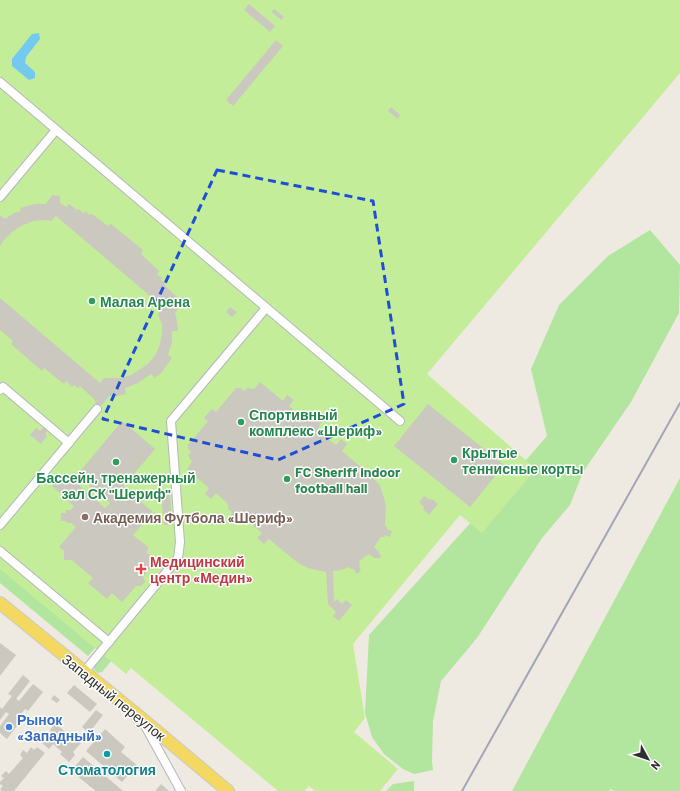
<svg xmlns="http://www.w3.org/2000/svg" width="680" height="791" viewBox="0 0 680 791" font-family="Barlow,sans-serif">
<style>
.green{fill:#b2e59d}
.pitch{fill:#c4ed99}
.water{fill:#74c9f1}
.building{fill:#cbc8bf}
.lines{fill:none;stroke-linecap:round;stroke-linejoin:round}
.street-casing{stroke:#b4b6c1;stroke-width:10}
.primary-casing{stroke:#c9c9c9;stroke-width:14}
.street{stroke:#fff;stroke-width:8}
.primary{stroke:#f3d962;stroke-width:12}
.rail{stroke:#a3a5b8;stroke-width:2}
.marked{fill:none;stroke:#1d4ed8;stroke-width:3;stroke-dasharray:8 5;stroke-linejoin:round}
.leisure-dot{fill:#2e9e5b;stroke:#fff;stroke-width:1.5}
.education-dot{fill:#8d6e63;stroke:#fff;stroke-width:1.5}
.health-dot{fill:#e0444e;stroke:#fff;stroke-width:1.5}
.shop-dot{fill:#3f7fe0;stroke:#fff;stroke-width:1.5}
.culture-dot{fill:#0f9aa8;stroke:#fff;stroke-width:1.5}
.labels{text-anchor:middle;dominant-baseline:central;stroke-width:3;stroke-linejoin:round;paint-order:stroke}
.leisure-label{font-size:14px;font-weight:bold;fill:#27864d;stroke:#fff;text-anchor:start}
.education-label{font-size:14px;font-weight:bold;fill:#785e54;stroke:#fff;text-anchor:start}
.health-label{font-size:14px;font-weight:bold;fill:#be3a42;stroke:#fff;text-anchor:start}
.street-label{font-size:14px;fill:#2e2e2e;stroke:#fff}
.shop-label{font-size:14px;font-weight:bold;fill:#366cbe;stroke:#fff;text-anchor:start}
.culture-label{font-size:14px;font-weight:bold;fill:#0d838f;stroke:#fff}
</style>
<rect width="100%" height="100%" fill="#efeae1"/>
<g class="green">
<path d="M 650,230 L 680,265 L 679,313 L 631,402 L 583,472 L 570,505 L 542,538 L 477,638 L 441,681 L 433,721 L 432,762 L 433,770 L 414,774 L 403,769 L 384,754 L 372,737 L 365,713 L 369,635 L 502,488 L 547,436 L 531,369 L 559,305 L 608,256 Z"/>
<path d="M 680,478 L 680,791 L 614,791 L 611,789 L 609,791 L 512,791 Z"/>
<path d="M 0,565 L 102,640 L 88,656 L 0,583 Z"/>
<path d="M 162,601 L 102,672 L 98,673 L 94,670 L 94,665 L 118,637 Z"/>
<path d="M 414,781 L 414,791 L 386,791 L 393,784 Z"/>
</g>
<path class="pitch" d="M 0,0 L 680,0 L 680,73 L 427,374 L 536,469 L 482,533 L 460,515 L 353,644 L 365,718 L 354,732 L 398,769 L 380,791 L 315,791 L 309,786 L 304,791 L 278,791 L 131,668 L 126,674 L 0,569 Z"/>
<path class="water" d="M 39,33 L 40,39 L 26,57 L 25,63 L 35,72 L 35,78 L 29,80 L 12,66 L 12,59 L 32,34 Z"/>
<g class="building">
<path d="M 249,4 L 275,26 L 270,32 L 244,10 Z"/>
<path d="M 274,9 L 284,17 L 281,20 L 272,12 Z"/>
<path d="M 276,40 L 283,46 L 233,106 L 226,100 Z"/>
<path d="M 391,107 L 400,115 L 398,119 L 388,111 Z"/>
<path d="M 52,195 L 60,196 L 60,203 L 66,207 L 69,204 L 77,210 L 79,209 L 84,214 L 85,211 L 90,215 L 92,214 L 108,226 L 111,224 L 143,250 L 141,254 L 159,271 L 157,274 L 162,278 L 161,280 L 166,283 L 164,285 L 178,298 L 183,297 L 185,304 L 175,312 L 177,321 L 178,331 L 172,331 L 172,343 L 168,355 L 172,358 L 162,372 L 155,378 L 151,374 L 138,383 L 125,388 L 126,394 L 117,396 L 109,396 L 102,405 L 96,404 L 94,399 L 80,386 L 78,388 L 74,385 L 72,387 L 66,381 L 64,384 L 44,368 L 42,371 L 11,344 L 13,341 L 0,330 L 0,298 L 100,383 L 104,378 L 121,378 L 131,375 L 148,364 L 156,354 L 160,344 L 162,333 L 162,325 L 158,314 L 163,307 L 56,216 L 51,221 L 43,220 L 33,221 L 21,226 L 12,232 L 3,241 L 0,246 L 0,215 L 5,219 L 14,213 L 21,211 L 20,208 L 35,204 L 46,204 Z"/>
<path d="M 230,307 L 237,312 L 232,317 L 226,312 Z"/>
<path d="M 260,382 L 283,401 L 287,395 L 294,400 L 289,406 L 302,417 L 306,416 L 309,419 L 314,418 L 316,415 L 323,421 L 320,424 L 319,428 L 323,430 L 323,435 L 336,445 L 341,439 L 347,444 L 342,451 L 369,474 L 380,485 L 386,505 L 385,526 L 387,527 L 387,529 L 392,531 L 390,537 L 385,535 L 384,537 L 381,537 L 374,547 L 379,552 L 381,558 L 374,558 L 369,554 L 359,561 L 360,564 L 359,566 L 361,571 L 356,574 L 354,569 L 351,569 L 349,567 L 341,570 L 333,571 L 334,602 L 337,599 L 342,604 L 346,600 L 352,605 L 339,621 L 333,616 L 336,612 L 328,604 L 326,572 L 308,568 L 300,564 L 293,559 L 269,539 L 264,544 L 257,538 L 262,533 L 249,522 L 245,522 L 242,520 L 239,520 L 237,522 L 230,516 L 232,514 L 231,511 L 228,509 L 228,504 L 216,493 L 211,499 L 205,494 L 209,488 L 187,469 L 192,462 L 188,455 L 191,452 L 188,449 L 188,445 L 208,421 L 204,418 L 212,409 L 216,412 L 236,388 L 241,388 L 244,391 L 247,388 L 254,389 Z"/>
<path d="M 428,404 L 504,465 L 470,507 L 394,446 Z"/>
<path d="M 122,421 L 155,449 L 123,487 L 153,512 L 133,535 L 149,548 L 146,552 L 157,561 L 143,577 L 145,582 L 141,586 L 136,586 L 122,602 L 112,593 L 107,599 L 88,583 L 93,578 L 72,560 L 64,560 L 64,551 L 59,547 L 76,527 L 71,523 L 67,523 L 66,521 L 61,521 L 61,513 L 66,513 L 66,510 L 71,510 L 74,506 L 52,486 L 56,477 L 60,477 L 66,474 L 105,508 L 110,503 L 77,475 Z"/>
<path d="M 43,427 L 48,430 L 45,434 L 47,436 L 41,444 L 30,435 L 36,428 L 40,431 Z"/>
<path d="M 161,494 L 170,494 L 172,525 L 164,525 Z"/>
<path d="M 424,496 L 430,500 L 432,499 L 438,504 L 429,515 L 423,509 L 424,507 L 419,502 Z"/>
<path d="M 0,643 L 16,655 L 0,676 Z"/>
<path d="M 23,675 L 30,681 L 16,699 L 18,700 L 19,701 L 33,684 L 43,692 L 28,711 L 25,709 L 17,719 L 20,722 L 7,739 L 0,733 L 0,726 L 9,714 L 6,712 L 0,720 L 0,707 L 2,709 L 12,696 L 8,694 Z"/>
<path d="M 74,685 L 97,704 L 90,712 L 67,693 Z"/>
<path d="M 54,695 L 60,700 L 57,703 L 51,699 Z"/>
<path d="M 96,710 L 103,715 L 89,733 L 82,727 Z"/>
<path d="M 55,723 L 72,738 L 74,736 L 81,743 L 73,752 L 75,755 L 69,762 L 60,754 L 62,752 L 53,744 L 49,749 L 42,743 L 50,734 L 52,736 L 54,734 L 50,730 Z"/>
<path d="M 105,729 L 125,747 L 121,752 L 137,765 L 122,782 L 86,751 Z"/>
<path d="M 31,747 L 34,750 L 37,747 L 45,753 L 14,791 L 2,791 L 0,789 L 3,786 L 0,784 L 0,782 L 4,778 L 1,776 L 6,771 L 9,774 L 23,758 L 20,755 L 23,750 L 27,753 Z"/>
<path d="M 83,757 L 123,791 L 96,791 L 71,771 Z"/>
<path d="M 161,784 L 169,791 L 155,791 Z"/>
</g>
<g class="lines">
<defs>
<g id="street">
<path d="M 0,82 L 400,421"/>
<path d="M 0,197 L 56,130"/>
<path d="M 0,390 L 3,387 L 69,443"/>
<path d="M 0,525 L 97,409"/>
<path d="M 0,551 L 109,642"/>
<path d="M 84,672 L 178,558 L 180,542 L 171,421 L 266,308"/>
<path d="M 143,722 L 181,791"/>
</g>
<path id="primary" d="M 0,603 L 141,718 L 228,791"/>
</defs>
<use href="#street" class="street-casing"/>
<use href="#primary" class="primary-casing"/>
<use href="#street" class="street"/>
<use href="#primary" class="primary"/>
<path class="rail" d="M 462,791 L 680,403"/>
</g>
<path class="marked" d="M 217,170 L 373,201 L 404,404 L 278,460 L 103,419 Z"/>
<g class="leisure-dot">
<circle cx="92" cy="301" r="4"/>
<circle cx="241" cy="422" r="4"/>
<circle cx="454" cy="460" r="4"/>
<circle cx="116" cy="462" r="4"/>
<circle cx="287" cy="479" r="4"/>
</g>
<circle class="education-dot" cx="85" cy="517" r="4"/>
<path class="health-dot" d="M139 563h4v4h4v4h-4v4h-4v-4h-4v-4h4z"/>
<circle class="shop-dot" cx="9" cy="727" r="4"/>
<circle class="culture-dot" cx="107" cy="754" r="4"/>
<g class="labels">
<g class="leisure-label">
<text x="100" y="301">Малая Арена</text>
<text x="249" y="414">Спортивный<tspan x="249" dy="16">комплекс «Шериф»</tspan></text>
<text x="462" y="452">Крытые<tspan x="462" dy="16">теннисные корты</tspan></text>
<text x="295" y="471">FC Sheriff indoor<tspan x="295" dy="16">football hall</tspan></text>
<text x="116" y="477" text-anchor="middle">Бассейн, тренажерный<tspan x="116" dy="16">зал СК "Шериф"</tspan></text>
</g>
<g class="education-label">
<text x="93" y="517">Академия Футбола «Шериф»</text>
</g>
<g class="health-label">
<text x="150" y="561">Медицинский<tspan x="150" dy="16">центр «Медин»</tspan></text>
</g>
<g class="street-label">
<text transform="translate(114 697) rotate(39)">Западный переулок</text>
</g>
<g class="shop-label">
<text x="17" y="719">Рынок<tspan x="17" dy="16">«Западный»</tspan></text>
</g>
<g class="culture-label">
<text x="107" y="769">Стоматология</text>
</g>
</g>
<g transform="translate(648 759) rotate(130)" stroke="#ffffff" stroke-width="3" paint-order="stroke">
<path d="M0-3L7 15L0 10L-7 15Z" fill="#2e2e2e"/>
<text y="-6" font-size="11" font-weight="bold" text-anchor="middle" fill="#2e2e2e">N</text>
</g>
</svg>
